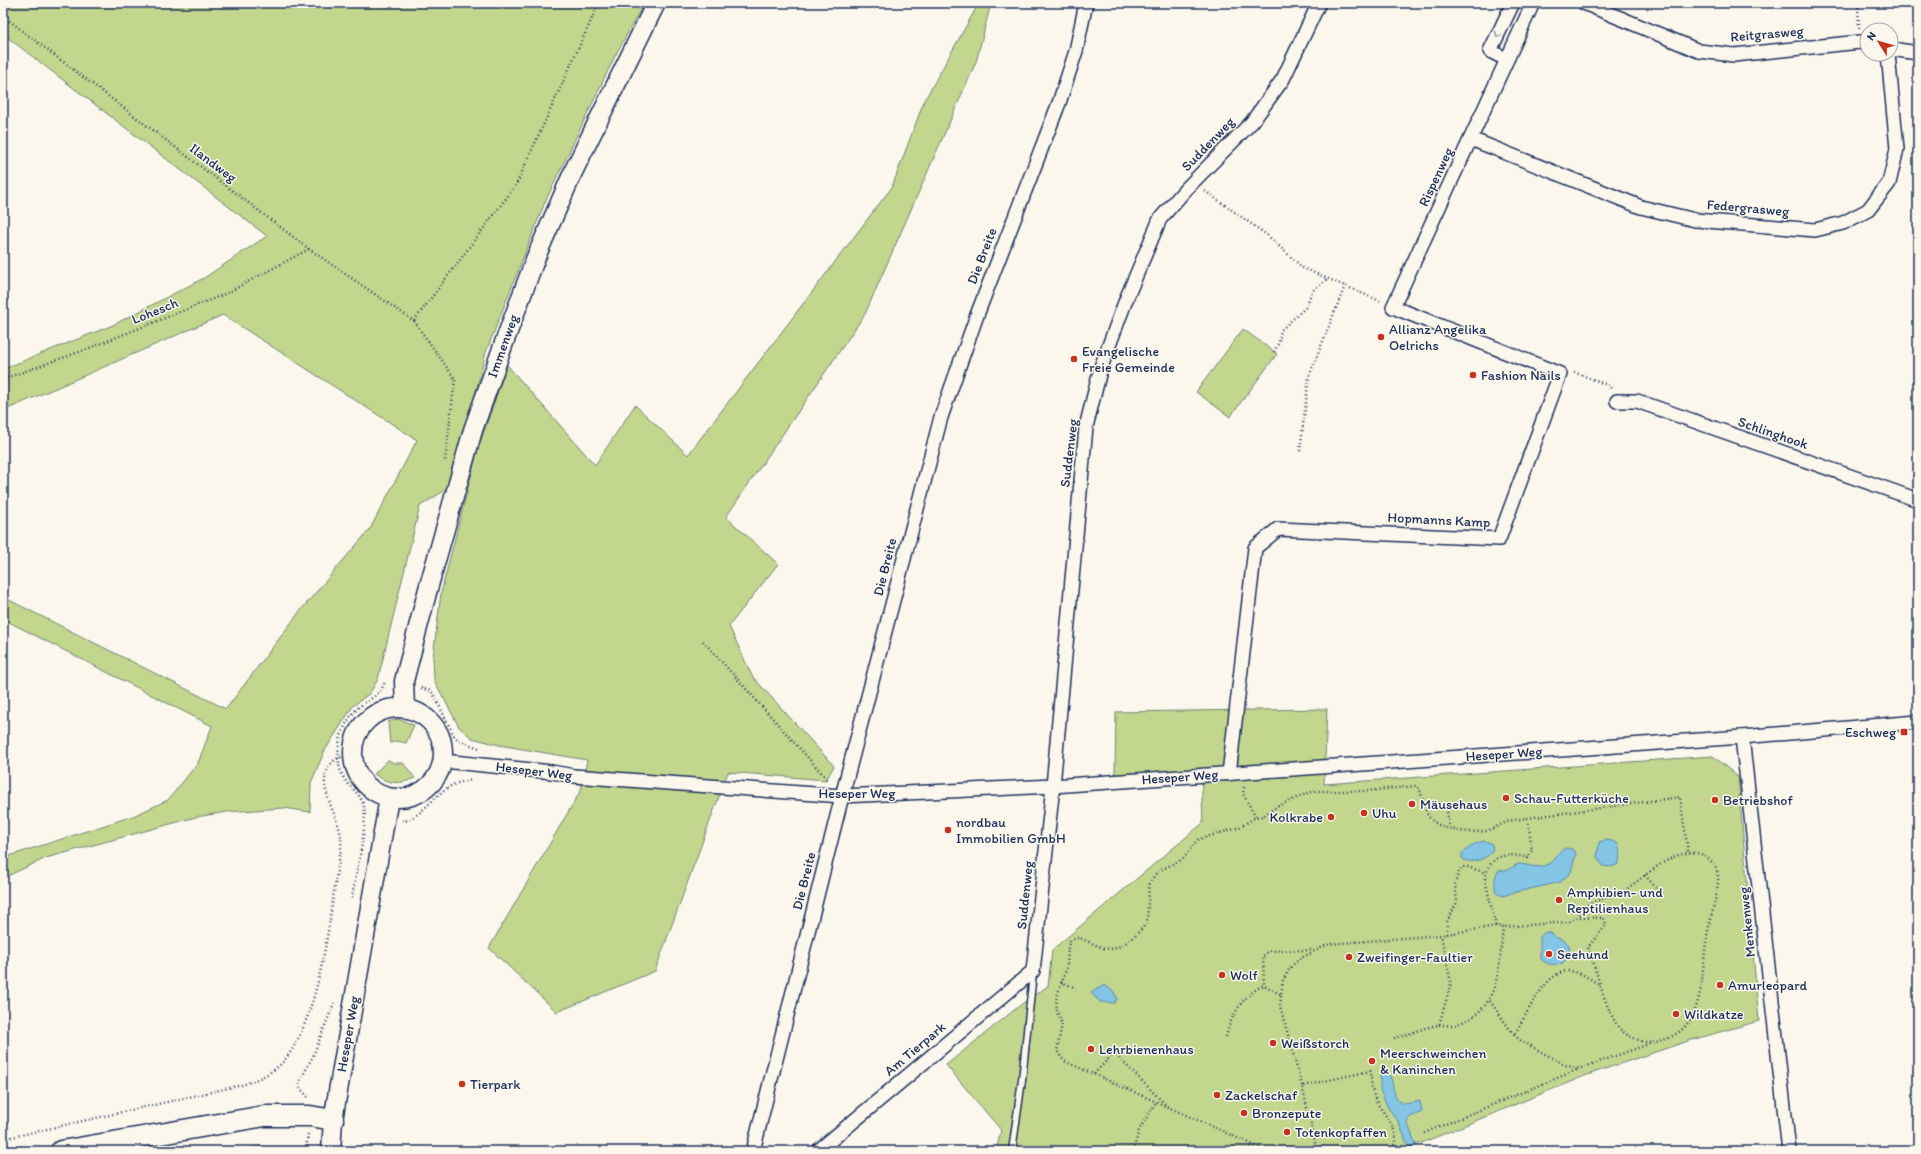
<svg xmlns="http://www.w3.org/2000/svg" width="1921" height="1154" viewBox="0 0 1921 1154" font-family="Itim,sans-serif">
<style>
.green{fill:#c2d78d;stroke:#6e8376}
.water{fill:#84c4e4;stroke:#5a88ae}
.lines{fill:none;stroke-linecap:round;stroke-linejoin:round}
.lane-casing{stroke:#1b2f5e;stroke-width:9}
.street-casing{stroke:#1b2f5e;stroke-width:16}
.secondary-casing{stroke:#1b2f5e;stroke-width:21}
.primary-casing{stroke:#1b2f5e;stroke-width:23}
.path{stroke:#1b2f5e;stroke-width:2.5;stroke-dasharray:1 3;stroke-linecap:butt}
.lane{stroke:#fbf7ec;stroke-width:6}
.street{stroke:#fbf7ec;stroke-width:13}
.secondary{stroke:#fbf7ec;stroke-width:18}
.primary{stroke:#fbf7ec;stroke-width:20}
.oneway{stroke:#8b93a5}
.poi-dot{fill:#c8321e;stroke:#fbf7ec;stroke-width:1.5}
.labels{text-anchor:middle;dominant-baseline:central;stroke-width:3;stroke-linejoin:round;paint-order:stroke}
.street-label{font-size:14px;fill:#1b2f5e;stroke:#fbf7ec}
.poi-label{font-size:14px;fill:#1b2f5e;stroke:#fbf7ec;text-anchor:start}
</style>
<rect width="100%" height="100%" fill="#fbf7ec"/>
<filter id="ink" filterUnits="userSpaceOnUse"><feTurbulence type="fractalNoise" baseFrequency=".025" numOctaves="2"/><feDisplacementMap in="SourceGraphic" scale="8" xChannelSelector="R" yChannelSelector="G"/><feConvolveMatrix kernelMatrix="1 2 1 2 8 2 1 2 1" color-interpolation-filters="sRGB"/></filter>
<g filter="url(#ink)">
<g class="green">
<path d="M 3,3 L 644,3 L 615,56 L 545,202 L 486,352 L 452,486 L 420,506 L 378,679 L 370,693 L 353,706 L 324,752 L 311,783 L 310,812 L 284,808 L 227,812 L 196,817 L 46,858 L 3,878 L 3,858 L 133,816 L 168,800 L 198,763 L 212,726 L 3,619 L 3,597 L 226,709 L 300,611 L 370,529 L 417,440 L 223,315 L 3,411 L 3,369 L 113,325 L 204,278 L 267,236 L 3,34 Z"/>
<path d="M 979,3 L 991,3 L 976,62 L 865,314 L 726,517 L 778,564 L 729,626 L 752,676 L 834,766 L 826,780 L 728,772 L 655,971 L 557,1012 L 489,948 L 581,790 L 587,760 L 499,745 L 472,738 L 459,727 L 434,680 L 433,657 L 441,593 L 478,449 L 507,365 L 595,465 L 635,405 L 688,455 L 892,187 L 924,101 Z"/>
<path d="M 1243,329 L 1277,354 L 1230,417 L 1196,392 Z"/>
<path d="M 1327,709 L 1324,784 L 1713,756 L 1738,777 L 1759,1021 L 1688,1041 L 1587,1075 L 1407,1149 L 1408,1151 L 996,1151 L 1001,1130 L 946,1065 L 1023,1003 L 1048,986 L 1052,950 L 1203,823 L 1201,769 L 1115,774 L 1116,712 Z"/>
<path d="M 398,719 L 414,725 L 406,743 L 398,741 L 390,743 L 388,722 Z"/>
<path d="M 388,760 L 394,763 L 403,763 L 415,778 C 399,785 388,784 374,774 Z"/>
<path d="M 262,1146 L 272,1151 L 228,1151 Z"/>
</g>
<g class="water">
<path d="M 1606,840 L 1613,841 L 1618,844 L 1620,852 L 1619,864 L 1611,867 L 1603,866 L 1597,857 L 1599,842 Z"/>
<path d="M 1485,841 L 1491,843 C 1500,856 1469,867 1462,858 L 1462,853 L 1476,843 Z"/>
<path d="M 1566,848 L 1572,849 L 1576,854 L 1571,872 L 1561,882 L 1512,893 L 1503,896 L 1496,893 C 1494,884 1494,878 1499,870 C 1501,870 1503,871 1505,871 C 1510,870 1513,865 1519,864 C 1528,864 1538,870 1548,864 C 1556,860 1556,851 1566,848 Z"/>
<path d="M 1545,932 L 1551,933 C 1556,940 1564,938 1569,945 C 1571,953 1568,958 1563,963 C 1554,966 1546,965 1540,958 L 1540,937 Z"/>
<path d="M 1104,985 L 1113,991 L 1117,998 L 1115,1003 L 1100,1002 L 1091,993 Z"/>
<path d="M 1380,1072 L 1383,1072 L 1390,1075 C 1397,1096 1391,1109 1420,1101 L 1422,1112 L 1410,1117 L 1407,1122 L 1416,1145 L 1409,1148 L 1398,1121 L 1388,1108 L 1380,1090 Z"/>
</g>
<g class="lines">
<defs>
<path id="lane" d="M 1012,1151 L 1022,1080 L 1033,973"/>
<g id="street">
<path d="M 1584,3 L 1699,51 L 1734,55 L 1860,42 L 1867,44"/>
<path d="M 1891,49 L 1918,53"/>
<path d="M 1506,59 L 1490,51 L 1513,3"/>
<path d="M 1471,139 L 1641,207 L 1695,220 L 1815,230 L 1843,223 L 1868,210 L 1889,183 L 1897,149 L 1888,54"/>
<path d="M 1617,401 L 1637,401 L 1918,500"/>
<path d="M 1742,737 L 1789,1151"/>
<path d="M 443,761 L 552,772 L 574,776 L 842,796 L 1053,786 L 1742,737 L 1918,722"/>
<path d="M 1229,774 L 1255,548 L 1278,529 L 1499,539 L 1560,374 L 1393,307 L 1533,3"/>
<path d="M 753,1151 L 842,796 L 941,417 L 977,315 L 1059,103 L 1076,51 L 1086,3"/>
<path d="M 818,1151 L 1033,971 L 1053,786 L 1086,427 L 1101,367 L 1127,297 L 1160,219 L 1186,189 L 1252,122 L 1283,79 L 1319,3"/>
</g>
<g id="secondary">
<circle cx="398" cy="753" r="45"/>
<path d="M 405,708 L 404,681 L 428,589 L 473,430 L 505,340 L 536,257 L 574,170 L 656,3"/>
<path d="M 331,1151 L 333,1120 L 389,798"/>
</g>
<path id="primary" d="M 61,1151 L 265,1116 L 310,1116 L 333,1120"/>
</defs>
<use href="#lane" class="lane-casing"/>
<use href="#street" class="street-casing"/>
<use href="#secondary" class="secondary-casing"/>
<use href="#primary" class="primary-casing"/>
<g class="path">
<path d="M 1858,3 L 1859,28"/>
<path d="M 3,16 L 309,249 L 414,321 L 455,379 L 445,461"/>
<path d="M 1205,191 L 1267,235 L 1303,268 L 1380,301"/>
<path d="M 414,321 L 516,185 L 599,3"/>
<path d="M 1274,352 L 1279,342 L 1281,330 L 1306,307 L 1312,291 L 1327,279"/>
<path d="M 1574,372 L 1610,386 L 1611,389"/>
<path d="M 3,379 L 82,351 L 225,294 L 309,249"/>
<path d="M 1300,451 L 1309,376 L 1345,286"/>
<path d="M 703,641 L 828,780"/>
<path d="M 421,688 L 431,691 L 434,695 L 454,736 L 458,740 L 479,748"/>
<path d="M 1244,787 L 1243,794 L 1256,817"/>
<path d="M 1424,803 C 1448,800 1447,807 1449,828"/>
<path d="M 402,821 C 416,822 436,794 449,787 C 457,782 465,781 473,780"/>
<path d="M 1645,875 L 1661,894"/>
<path d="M 352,898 C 355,877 368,825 364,807 C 361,792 345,785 341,772 C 338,764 338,752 339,744 C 341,731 349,716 359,707 C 370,698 382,695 385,680"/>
<path d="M 1496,926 L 1485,880 C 1488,854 1507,852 1528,858 L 1532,850 L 1528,820"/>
<path d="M 1447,934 L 1447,922 L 1457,902 L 1455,884 L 1459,871 L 1463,867 L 1468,867 L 1486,873"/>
<path d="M 1061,982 L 1076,988"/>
<path d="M 1280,994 L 1264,985 L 1263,956 L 1269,951 L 1314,950"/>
<path d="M 1490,1001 L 1514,1035 C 1525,1018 1545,971 1568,971 C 1579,971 1589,978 1598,984"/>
<path d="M 1439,1025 C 1445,1025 1452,1026 1457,1024 C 1501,1011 1499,964 1503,927 L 1568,922 L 1578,917 L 1602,918 L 1605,920 L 1606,925 L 1588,947 C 1598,973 1602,1000 1617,1025 C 1623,1035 1635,1039 1645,1042 C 1651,1044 1656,1042 1662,1040 C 1705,1029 1701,976 1706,942 C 1708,925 1719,892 1718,877 C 1718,871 1715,865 1711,861 C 1690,839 1657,866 1639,880 C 1633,884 1628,889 1622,892 C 1612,897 1598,899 1588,905 C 1584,908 1581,913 1578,917"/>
<path d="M 1514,1035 L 1520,1040 L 1565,1065 L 1579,1069 L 1649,1044"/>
<path d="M 1226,1037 C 1231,1015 1243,995 1264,985"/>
<path d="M 1394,1038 C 1410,1035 1423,1027 1439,1025 L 1451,983 L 1441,935"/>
<path d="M 1094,1074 L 1114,1053 L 1168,1107"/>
<path d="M 1302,1086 L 1280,1006 L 1283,980 L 1290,968 L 1299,959 L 1329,944 L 1441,935 L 1496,926 L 1503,927"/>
<path d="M 308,1097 L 300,1088 L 299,1083 L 313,1056 L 334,1003"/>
<path d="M 1424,1133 L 1579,1069"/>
<path d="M 3,1139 L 242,1085 C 259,1079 276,1072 287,1057 C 318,1015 329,928 336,877 C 338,865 342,850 341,838 C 340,820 320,792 326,774 C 331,759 339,756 353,755"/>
<path d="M 306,1151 L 308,1134"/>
<path d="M 1133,1151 L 1139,1130 L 1156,1102"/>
<path d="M 1249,1151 L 1251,1144"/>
<path d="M 1267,1151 L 1064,1061 L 1057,1051 L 1062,1024 L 1057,1012 L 1056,999 L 1067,967 L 1068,946 L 1070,941 L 1075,938 L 1080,938 L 1103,948 L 1113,949 L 1121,946 L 1135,936 L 1147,923 L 1149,884 L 1157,872 L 1183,859 L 1194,844 L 1199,839 L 1238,828 L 1256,817 L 1263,816 L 1278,806 L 1308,793 L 1316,791 L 1367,791 L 1415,786 L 1419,788 C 1423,797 1424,809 1429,817 C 1438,830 1470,834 1485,831 C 1495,829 1501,823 1513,820 L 1680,797 L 1688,852"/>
<path d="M 1317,1151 L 1302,1086 L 1370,1071 C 1371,1080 1372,1091 1375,1099 C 1381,1113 1412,1141 1385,1151"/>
</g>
<use href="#lane" class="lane"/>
<use href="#street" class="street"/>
<use href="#secondary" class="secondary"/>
<use href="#primary" class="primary"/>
</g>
<defs><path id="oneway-chevron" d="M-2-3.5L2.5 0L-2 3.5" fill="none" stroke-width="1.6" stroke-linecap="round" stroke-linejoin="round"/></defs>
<use class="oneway" href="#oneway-chevron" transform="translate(1498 35) rotate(116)"/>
</g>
<g class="poi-dot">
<circle cx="1381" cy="337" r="4"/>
<circle cx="1074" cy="359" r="4"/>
<circle cx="1473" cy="375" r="4"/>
<rect x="1900" y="728" width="8" height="8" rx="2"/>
<circle cx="1506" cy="798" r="4"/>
<circle cx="1715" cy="800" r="4"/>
<circle cx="1412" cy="804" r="4"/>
<circle cx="1364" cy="813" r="4"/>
<circle cx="1331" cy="817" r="4"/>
<circle cx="948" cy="830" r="4"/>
<circle cx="1559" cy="900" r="4"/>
<circle cx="1549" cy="954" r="4"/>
<circle cx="1349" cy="957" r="4"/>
<circle cx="1222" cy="975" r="4"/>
<circle cx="1720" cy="985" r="4"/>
<circle cx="1676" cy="1014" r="4"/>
<circle cx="1273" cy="1043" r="4"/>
<circle cx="1091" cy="1049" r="4"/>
<circle cx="1372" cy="1061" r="4"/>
<circle cx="462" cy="1084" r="4"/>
<circle cx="1217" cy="1095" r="4"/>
<circle cx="1244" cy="1113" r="4"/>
<circle cx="1287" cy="1132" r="4"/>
</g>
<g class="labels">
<g class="street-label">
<text transform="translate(1767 34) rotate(-5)">Reitgrasweg</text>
<text transform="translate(1208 144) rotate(-46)">Suddenweg</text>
<text transform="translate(213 163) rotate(37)">Ilandweg</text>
<text transform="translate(1436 177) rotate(-65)">Rispenweg</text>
<text transform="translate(1748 208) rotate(5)">Federgrasweg</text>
<text transform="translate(982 256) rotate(-69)">Die Breite</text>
<text transform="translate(155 311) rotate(-22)">Lohesch</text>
<text transform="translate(503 346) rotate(-70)">Immenweg</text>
<text transform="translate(1773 433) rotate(19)">Schlinghook</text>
<text transform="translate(1069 453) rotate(-83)">Suddenweg</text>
<text transform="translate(1439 520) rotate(3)">Hopmanns Kamp</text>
<text transform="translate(885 567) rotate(-76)">Die Breite</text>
<text transform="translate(1504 754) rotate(-4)">Heseper Weg</text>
<text transform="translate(534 771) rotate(7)">Heseper Weg</text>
<text transform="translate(1180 777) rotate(-4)">Heseper Weg</text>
<text x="857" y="793">Heseper Weg</text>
<text transform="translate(804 881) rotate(-76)">Die Breite</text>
<text transform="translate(1025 895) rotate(-84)">Suddenweg</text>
<text transform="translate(1747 922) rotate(-96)">Menkenweg</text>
<text transform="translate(348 1034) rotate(-80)">Heseper Weg</text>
<text transform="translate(915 1049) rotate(-40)">Am Tierpark</text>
</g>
<g class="poi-label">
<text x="1389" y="329">Allianz Angelika<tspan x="1389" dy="16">Oelrichs</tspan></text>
<text x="1082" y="351">Evangelische<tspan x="1082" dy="16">Freie Gemeinde</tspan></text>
<text x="1481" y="375">Fashion Nails</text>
<text x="1896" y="732" text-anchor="end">Eschweg</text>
<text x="1514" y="798">Schau-Futterküche</text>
<text x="1723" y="800">Betriebshof</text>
<text x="1420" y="804">Mäusehaus</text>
<text x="1372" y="813">Uhu</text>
<text x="1323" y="817" text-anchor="end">Kolkrabe</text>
<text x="956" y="822">nordbau<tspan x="956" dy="16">Immobilien GmbH</tspan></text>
<text x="1567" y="892">Amphibien- und<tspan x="1567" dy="16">Reptilienhaus</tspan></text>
<text x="1557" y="954">Seehund</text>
<text x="1357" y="957">Zweifinger-Faultier</text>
<text x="1230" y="975">Wolf</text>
<text x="1728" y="985">Amurleopard</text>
<text x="1684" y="1014">Wildkatze</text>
<text x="1281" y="1043">Weißstorch</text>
<text x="1099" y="1049">Lehrbienenhaus</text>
<text x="1380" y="1053">Meerschweinchen<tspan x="1380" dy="16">&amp; Kaninchen</tspan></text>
<text x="470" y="1084">Tierpark</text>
<text x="1225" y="1095">Zackelschaf</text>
<text x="1252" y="1113">Bronzepute</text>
<text x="1295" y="1132">Totenkopfaffen</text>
</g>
</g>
<rect width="1921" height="1154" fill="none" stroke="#fbf7ec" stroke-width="16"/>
<rect x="8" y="8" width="1905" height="1138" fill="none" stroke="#1b2f5e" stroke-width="1.5" filter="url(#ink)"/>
<g transform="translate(1879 42) rotate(307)"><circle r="19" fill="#fbf7ec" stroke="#a1a7b3"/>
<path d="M0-3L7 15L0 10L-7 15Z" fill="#c8321e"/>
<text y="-6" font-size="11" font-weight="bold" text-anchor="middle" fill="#1b2f5e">N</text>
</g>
</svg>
